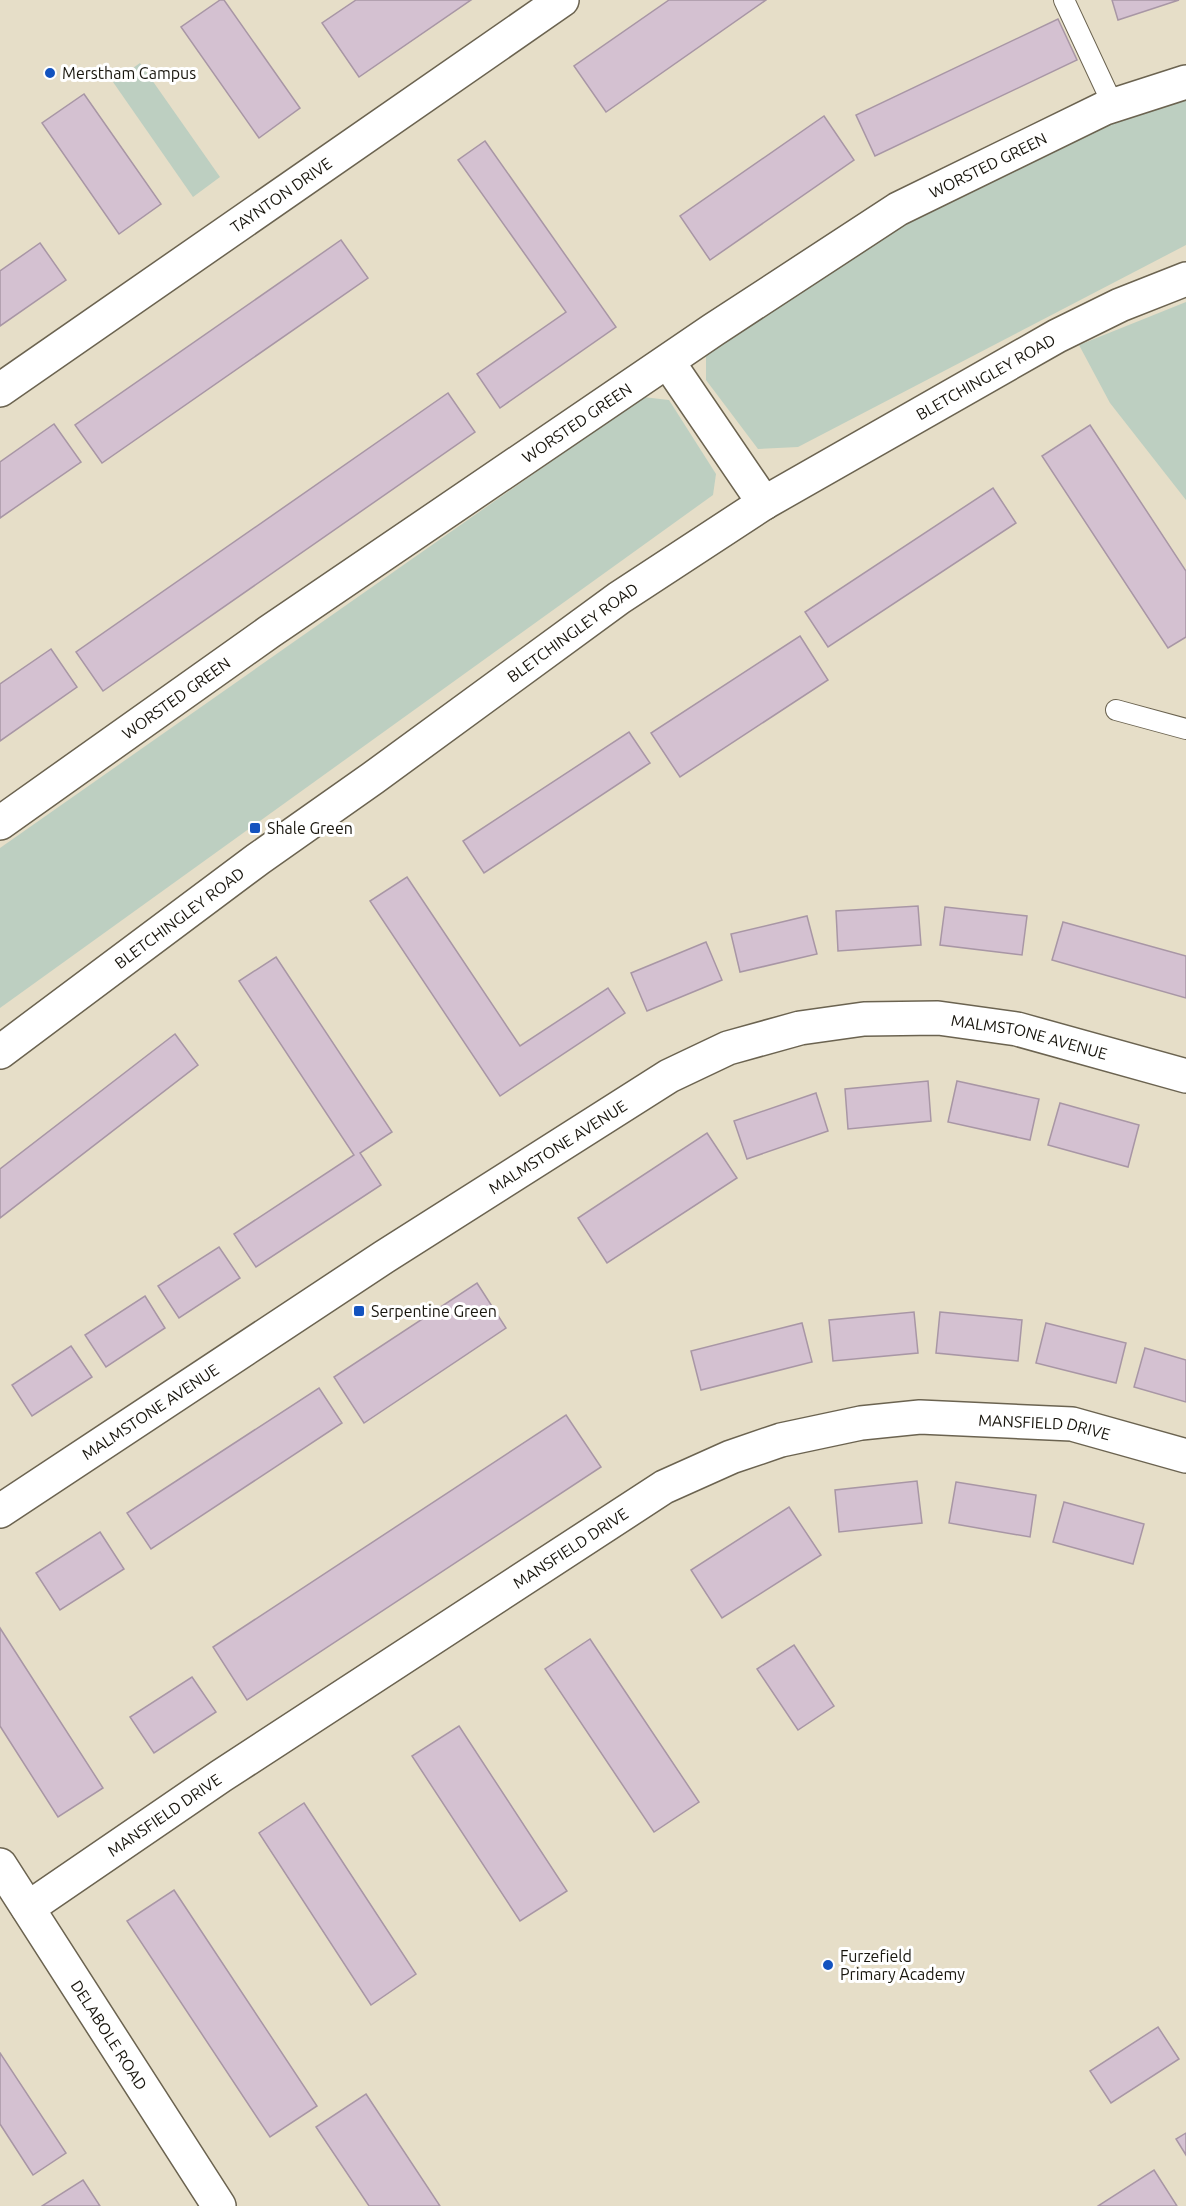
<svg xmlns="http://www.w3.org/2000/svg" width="1186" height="2206" viewBox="0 0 1186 2206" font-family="Ubuntu,sans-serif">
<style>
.green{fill:#bdcfc1}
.building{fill:#d4c1d1;stroke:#a896a5;stroke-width:1.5}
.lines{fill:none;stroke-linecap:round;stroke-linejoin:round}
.lane-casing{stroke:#6b6350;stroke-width:22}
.street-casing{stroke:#6b6350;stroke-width:36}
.secondary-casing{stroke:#6b6350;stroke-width:36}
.lane{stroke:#fff;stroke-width:20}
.street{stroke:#fff;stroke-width:33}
.secondary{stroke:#fff;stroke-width:33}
.poi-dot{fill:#1353bf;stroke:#fff;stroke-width:2}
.labels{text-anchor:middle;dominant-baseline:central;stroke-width:6;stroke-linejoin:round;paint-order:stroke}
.poi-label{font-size:16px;fill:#18150d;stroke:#fff;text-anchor:start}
.street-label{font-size:16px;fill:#18150d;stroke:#fff}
</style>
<rect width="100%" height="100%" fill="#e6dec8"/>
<g class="green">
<path d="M 140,63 L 220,177 L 193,197 L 113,82 Z"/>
<path d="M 1186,89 L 1186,245 L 798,447 L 758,449 L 706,380 L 706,353 L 904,223 L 1117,115 Z"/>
<path d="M 1186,302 L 1186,500 L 1110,403 L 1079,345 Z"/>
<path d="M 643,397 L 669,400 L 716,474 L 713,495 L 0,1008 L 0,848 Z"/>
</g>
<g class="building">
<path d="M 220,0 L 224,0 L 300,108 L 259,138 L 181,27 Z"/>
<path d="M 356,0 L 471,0 L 359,77 L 322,23 Z"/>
<path d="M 669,0 L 766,0 L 606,112 L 574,66 Z"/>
<path d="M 1112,0 L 1179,0 L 1118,20 Z"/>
<path d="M 1058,19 L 1077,60 L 875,156 L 856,115 Z"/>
<path d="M 84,94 L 161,204 L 119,234 L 42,123 Z"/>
<path d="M 824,116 L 854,160 L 710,260 L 680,216 Z"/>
<path d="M 485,141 L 616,327 L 500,408 L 477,374 L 566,312 L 458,160 Z"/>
<path d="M 341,240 L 368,278 L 102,463 L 75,425 Z"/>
<path d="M 40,243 L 66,280 L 0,326 L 0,271 Z"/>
<path d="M 448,393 L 475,432 L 103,691 L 76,652 Z"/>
<path d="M 54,424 L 81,462 L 0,518 L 0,462 Z"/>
<path d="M 1090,425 L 1186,571 L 1186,637 L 1168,648 L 1042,456 Z"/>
<path d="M 993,488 L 1016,523 L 828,647 L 805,612 Z"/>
<path d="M 800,636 L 828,680 L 680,777 L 651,733 Z"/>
<path d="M 51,649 L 77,687 L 0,741 L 0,684 Z"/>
<path d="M 629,732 L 650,763 L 484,873 L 463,841 Z"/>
<path d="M 407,877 L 520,1046 L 608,988 L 625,1013 L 500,1096 L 370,901 Z"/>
<path d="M 918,906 L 921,945 L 838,951 L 836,911 Z"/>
<path d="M 945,907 L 1027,916 L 1022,955 L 940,945 Z"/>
<path d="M 807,916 L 817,954 L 740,972 L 731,934 Z"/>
<path d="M 1063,922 L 1186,956 L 1186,998 L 1052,960 Z"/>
<path d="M 706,942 L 722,980 L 647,1011 L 631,973 Z"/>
<path d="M 276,957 L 392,1132 L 360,1153 L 381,1185 L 256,1267 L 234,1234 L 354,1155 L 239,981 Z"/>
<path d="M 175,1034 L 198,1065 L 0,1218 L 0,1169 Z"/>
<path d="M 928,1081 L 931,1121 L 848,1129 L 845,1089 Z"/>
<path d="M 957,1081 L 1039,1099 L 1030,1140 L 948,1122 Z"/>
<path d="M 816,1093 L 828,1131 L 747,1159 L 734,1121 Z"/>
<path d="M 1060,1103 L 1139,1125 L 1128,1167 L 1048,1145 Z"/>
<path d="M 707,1133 L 737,1178 L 607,1263 L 578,1218 Z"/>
<path d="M 219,1247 L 240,1278 L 179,1318 L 158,1286 Z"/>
<path d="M 477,1283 L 506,1328 L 364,1423 L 334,1377 Z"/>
<path d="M 145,1296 L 165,1328 L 106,1367 L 85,1335 Z"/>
<path d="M 914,1312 L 918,1353 L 833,1361 L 829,1320 Z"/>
<path d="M 940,1312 L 1022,1320 L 1018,1361 L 936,1353 Z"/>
<path d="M 802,1323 L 812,1362 L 701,1390 L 691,1351 Z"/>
<path d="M 1046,1323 L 1126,1343 L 1116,1383 L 1036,1363 Z"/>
<path d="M 71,1346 L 92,1377 L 32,1416 L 12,1385 Z"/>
<path d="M 1145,1348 L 1186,1360 L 1186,1402 L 1134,1387 Z"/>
<path d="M 319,1388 L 342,1423 L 151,1549 L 127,1513 Z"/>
<path d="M 566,1415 L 601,1467 L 247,1700 L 213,1647 Z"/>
<path d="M 917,1481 L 922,1523 L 839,1532 L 835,1490 Z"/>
<path d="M 956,1482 L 1036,1495 L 1030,1537 L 949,1523 Z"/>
<path d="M 1064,1502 L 1144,1524 L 1133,1564 L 1053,1542 Z"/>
<path d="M 789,1507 L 821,1555 L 722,1618 L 691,1570 Z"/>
<path d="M 100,1532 L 124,1569 L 60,1610 L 36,1573 Z"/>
<path d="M 0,1628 L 103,1788 L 58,1817 L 0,1726 Z"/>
<path d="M 590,1639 L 699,1802 L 654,1832 L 545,1669 Z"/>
<path d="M 794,1645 L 834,1706 L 798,1730 L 757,1669 Z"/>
<path d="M 192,1677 L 216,1712 L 154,1753 L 130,1717 Z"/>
<path d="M 459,1726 L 567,1891 L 520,1921 L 412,1756 Z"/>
<path d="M 304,1803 L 416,1974 L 371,2005 L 259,1833 Z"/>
<path d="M 174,1890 L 317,2106 L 270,2137 L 127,1921 Z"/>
<path d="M 1158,2027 L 1179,2059 L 1111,2103 L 1090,2071 Z"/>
<path d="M 0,2053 L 66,2153 L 33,2175 L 0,2124 Z"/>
<path d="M 366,2094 L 440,2206 L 369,2206 L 316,2127 Z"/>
<path d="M 1186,2133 L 1186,2155 L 1176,2139 Z"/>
<path d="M 1154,2170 L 1177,2206 L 1098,2206 Z"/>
<path d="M 83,2180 L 100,2206 L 42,2206 Z"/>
</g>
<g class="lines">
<defs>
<g id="lane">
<path d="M 1064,0 L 1113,105"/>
<path d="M 1116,710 L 1186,729"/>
</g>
<g id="street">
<path d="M 668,362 L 764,503"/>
<path id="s1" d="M 0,390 L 562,0"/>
<path id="s2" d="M 0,823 L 269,632 L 713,330 L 898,209 L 1105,108 L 1186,82"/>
<path id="s3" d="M 0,1511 L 384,1257 L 669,1076 L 728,1048 L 800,1028 L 864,1019 L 938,1018 L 1017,1029 L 1186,1076"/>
<path id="s4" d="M 0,1865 L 219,2206"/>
<path id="s5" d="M 28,1908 L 221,1776 L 664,1487 L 731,1457 L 781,1440 L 861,1423 L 920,1417 L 1072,1424 L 1186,1456"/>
</g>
<g id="secondary">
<path id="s6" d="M 0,1052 L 258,859 L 373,778 L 619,598 L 764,503 L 1057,336 L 1120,305 L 1186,279"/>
</g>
</defs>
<use href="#lane" class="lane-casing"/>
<use href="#street" class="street-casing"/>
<use href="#secondary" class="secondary-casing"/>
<use href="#lane" class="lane"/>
<use href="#street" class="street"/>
<use href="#secondary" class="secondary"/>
</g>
<g class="poi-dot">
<circle cx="50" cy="73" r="6"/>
<rect x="249" y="822" width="12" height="12" rx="3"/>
<rect x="353" y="1305" width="12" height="12" rx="3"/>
<circle cx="828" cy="1965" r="6"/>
</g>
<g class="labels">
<g class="poi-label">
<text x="62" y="73">Merstham Campus</text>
<text x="267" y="828">Shale Green</text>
<text x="371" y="1311">Serpentine Green</text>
<text x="840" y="1956">Furzefield<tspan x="840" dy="18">Primary Academy</tspan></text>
</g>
<g class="street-label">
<text stroke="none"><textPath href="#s2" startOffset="1188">WORSTED GREEN</textPath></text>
<text stroke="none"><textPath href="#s1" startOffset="342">TAYNTON DRIVE</textPath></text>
<text stroke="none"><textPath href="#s6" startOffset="1196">BLETCHINGLEY ROAD</textPath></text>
<text stroke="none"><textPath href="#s2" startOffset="702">WORSTED GREEN</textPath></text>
<text stroke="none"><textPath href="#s6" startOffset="710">BLETCHINGLEY ROAD</textPath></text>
<text stroke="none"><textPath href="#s2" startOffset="216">WORSTED GREEN</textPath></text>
<text stroke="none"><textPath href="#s6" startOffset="224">BLETCHINGLEY ROAD</textPath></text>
<text stroke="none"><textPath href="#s3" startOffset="1170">MALMSTONE AVENUE</textPath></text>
<text stroke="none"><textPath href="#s3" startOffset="666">MALMSTONE AVENUE</textPath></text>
<text stroke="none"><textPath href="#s3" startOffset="180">MALMSTONE AVENUE</textPath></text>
<text stroke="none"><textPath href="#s5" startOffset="1155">MANSFIELD DRIVE</textPath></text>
<text stroke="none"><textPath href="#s5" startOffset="651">MANSFIELD DRIVE</textPath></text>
<text stroke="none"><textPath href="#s5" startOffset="165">MANSFIELD DRIVE</textPath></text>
<text stroke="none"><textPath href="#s4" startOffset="202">DELABOLE ROAD</textPath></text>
</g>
</g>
</svg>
